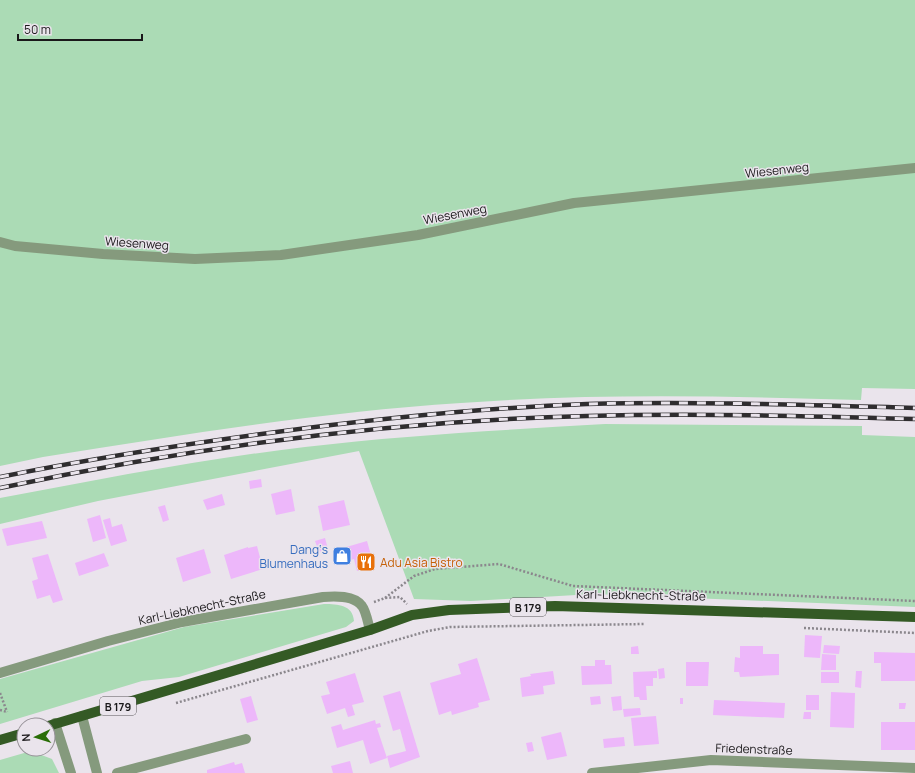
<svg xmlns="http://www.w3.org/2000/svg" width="915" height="773" viewBox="0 0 915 773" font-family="Manrope,sans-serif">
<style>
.green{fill:#abdbb5}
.building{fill:#edb7fa}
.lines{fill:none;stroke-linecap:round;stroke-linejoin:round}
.path{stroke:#8b878d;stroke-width:2.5;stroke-dasharray:2 2;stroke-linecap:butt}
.minor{stroke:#859a7d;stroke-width:10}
.major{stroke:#345a25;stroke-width:10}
.rail-casing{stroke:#2f2d2f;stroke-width:4.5}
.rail{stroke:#eae4ec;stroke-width:3;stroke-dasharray:9;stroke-linecap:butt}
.labels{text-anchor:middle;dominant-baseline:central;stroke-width:3;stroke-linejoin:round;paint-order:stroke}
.shield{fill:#eae4ec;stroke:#585559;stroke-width:1}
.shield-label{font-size:11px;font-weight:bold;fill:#1a181a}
.street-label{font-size:12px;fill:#1a181a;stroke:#eae4ec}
.shop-label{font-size:12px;fill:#366cbe;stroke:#eae4ec;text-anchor:end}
.food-label{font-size:12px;fill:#c56008;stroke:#eae4ec;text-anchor:start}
</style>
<rect width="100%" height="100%" fill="#eae4ec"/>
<g class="green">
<path d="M 0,0 L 915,0 L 915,389 L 862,388 L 861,400 C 728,396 594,393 461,403 C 320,412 182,435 43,457 L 0,466 Z"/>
<path d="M 605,424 L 862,426 L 862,435 L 915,437 L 915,607 L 593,594 L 471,601 L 414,599 L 359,451 L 98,501 L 0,524 L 0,498 C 102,479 203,459 305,447 C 405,435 505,430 605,424 Z"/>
<path d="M 324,604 C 338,604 353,605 354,621 L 346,627 L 179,677 L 142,681 L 0,724 L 0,679 L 184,627 Z"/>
<path d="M 31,751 L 52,759 L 59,773 L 0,773 L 0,760 Z"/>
</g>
<g class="building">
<path d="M 261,479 L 262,487 L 250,489 L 249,481 Z"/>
<path d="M 291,489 L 295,511 L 276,515 L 271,494 Z"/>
<path d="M 222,494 L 225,505 L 207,510 L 203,500 Z"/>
<path d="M 344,500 L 350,525 L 323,531 L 318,506 Z"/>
<path d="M 165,505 L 169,520 L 163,522 L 158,507 Z"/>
<path d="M 100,515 L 106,538 L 93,542 L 87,519 Z"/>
<path d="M 110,518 L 112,527 L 122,524 L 127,541 L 111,546 L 103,520 Z"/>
<path d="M 42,521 L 47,538 L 7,546 L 2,529 Z"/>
<path d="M 325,538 L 328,549 L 319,552 L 315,541 Z"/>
<path d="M 367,541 L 374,566 L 357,571 L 354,559 L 339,563 L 336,550 Z"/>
<path d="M 257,546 L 263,569 L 231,579 L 224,555 L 248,547 L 248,548 Z"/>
<path d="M 204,549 L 211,573 L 183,582 L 176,558 Z"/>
<path d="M 104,553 L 109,566 L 79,576 L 75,563 Z"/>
<path d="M 48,554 L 63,600 L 53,603 L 50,595 L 37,599 L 32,581 L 38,579 L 32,558 Z"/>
<path d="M 805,635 L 822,636 L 820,658 L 804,657 Z"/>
<path d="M 824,645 L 840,646 L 839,654 L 823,653 Z"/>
<path d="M 638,646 L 639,654 L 631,654 L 631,647 Z"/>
<path d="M 740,646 L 763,646 L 763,654 L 779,654 L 779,675 L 740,677 L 739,672 L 734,672 L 735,657 L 740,658 Z"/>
<path d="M 874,652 L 915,653 L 915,681 L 881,681 L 881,663 L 874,663 Z"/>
<path d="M 822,654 L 836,655 L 836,670 L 821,670 Z"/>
<path d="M 477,658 L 490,700 L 478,703 L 479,707 L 452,715 L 451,711 L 439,715 L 430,683 L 461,674 L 458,664 Z"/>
<path d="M 595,660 L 605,660 L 605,665 L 611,665 L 612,684 L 582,685 L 581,666 L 595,666 Z"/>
<path d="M 686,662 L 709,662 L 708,686 L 686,686 Z"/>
<path d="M 664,668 L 665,678 L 659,679 L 658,669 Z"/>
<path d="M 553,671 L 555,684 L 543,686 L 544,694 L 522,697 L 520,678 L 531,676 L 530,674 Z"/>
<path d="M 657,671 L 657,678 L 653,678 L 653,686 L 646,686 L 647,700 L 640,700 L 639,697 L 634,697 L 633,672 Z"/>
<path d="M 856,671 L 862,671 L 861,688 L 855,687 Z"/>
<rect x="821" y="672" width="18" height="11"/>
<path d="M 355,673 L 364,702 L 352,705 L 355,715 L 348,717 L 345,708 L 327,714 L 321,696 L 330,694 L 326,682 Z"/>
<path d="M 400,691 L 420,757 L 390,768 L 387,756 L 406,751 L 400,729 L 393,731 L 383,696 Z"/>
<path d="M 831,692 L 855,693 L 854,728 L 830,727 Z"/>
<rect x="806" y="695" width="13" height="15"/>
<path d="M 251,696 L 258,720 L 247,723 L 240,699 Z"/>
<path d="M 600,696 L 601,704 L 591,705 L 590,697 Z"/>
<path d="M 621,696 L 622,710 L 613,711 L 611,697 Z"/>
<rect x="680" y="698" width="3" height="6"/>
<path d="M 714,700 L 785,703 L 784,718 L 713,715 Z"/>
<path d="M 899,703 L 906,703 L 905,709 L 899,709 Z"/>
<path d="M 640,708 L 641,715 L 624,717 L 623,709 Z"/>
<path d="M 804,712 L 811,712 L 811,719 L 803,719 Z"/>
<path d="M 656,716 L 659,744 L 634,746 L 631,718 Z"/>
<path d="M 375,720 L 376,724 L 380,723 L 381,727 L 377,728 L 387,758 L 370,764 L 363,740 L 337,748 L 331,727 L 341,724 L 343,730 Z"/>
<rect x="881" y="722" width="34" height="28"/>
<path d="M 561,732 L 567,756 L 547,760 L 541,737 Z"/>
<path d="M 624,737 L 625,746 L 604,748 L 603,739 Z"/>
<path d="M 532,742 L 534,751 L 528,752 L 526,743 Z"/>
<path d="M 350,761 L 353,773 L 333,773 L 331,766 Z"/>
<path d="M 234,762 L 235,765 L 242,763 L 245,773 L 207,773 L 207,770 Z"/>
</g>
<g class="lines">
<g class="path">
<path d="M 385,598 L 414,576 L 435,569 L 499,564 L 573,586 L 915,601"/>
<path d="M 374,602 L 385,598 L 400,597 L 407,604"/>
<path d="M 804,628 L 915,633"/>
<path d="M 0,693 L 7,712"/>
<path d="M 176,703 L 428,631 L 450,627 L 645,624"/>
<path d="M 0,710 L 7,712"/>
</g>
<g class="minor">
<path d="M 0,242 L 15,246 L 103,254 L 195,259 L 281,255 L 418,235 L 574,203 L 915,168"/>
<path d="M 0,673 L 108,641 L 182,622 L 323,597 C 335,596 354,595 362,606 C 366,611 368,623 370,630"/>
<path d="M 82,716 L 97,773"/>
<path d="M 55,723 L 71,773"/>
<path d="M 117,773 L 246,739"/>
<path d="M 592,773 L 711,760 L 915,768"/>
</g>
<g class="major">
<path d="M 48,726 L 370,630 L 412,615 L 449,610 L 555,606 L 915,617"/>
<path d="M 0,740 L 24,733"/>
</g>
<defs>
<g id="rail">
<path d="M 0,477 C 89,459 179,445 269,433 C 374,419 481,408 587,404 C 696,401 806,405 915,408"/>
<path d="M 0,488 C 193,447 390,421 587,416 C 696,413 806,416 915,419"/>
</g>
</defs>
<use href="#rail" class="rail-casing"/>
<use href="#rail" class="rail"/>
</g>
<defs>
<symbol id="shop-square" viewBox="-11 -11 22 22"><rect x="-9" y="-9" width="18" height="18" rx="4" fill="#3f7fe0" stroke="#eae4ec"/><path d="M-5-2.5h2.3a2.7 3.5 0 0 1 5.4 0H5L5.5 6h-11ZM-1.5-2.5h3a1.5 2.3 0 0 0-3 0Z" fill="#fff"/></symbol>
<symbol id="restaurant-square" viewBox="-11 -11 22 22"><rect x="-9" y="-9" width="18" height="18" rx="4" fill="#e8710a" stroke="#eae4ec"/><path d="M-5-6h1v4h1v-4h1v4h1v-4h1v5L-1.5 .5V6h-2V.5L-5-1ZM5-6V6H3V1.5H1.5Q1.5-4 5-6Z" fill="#fff"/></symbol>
</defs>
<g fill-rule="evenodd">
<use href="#shop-square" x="331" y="545" width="22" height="22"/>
<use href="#restaurant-square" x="355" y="551" width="22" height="22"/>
</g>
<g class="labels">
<g class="shield">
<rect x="510" y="598" width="36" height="18" rx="3"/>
<rect x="100" y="697" width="36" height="18" rx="3"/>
</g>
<g class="shield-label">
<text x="528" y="607">B 179</text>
<text x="118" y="706">B 179</text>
</g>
<g class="street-label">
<text transform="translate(777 170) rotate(-6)">Wiesenweg</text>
<text transform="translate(455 214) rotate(-11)">Wiesenweg</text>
<text transform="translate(137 243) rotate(4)">Wiesenweg</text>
<text transform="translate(641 595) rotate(1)">Karl-Liebknecht-Straße</text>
<text transform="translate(202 607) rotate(-12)">Karl-Liebknecht-Straße</text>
<text transform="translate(754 749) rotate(2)">Friedenstraße</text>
</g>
<g class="shop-label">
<text x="328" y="549">Dang‘s<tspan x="328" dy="14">Blumenhaus</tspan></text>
</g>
<g class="food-label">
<text x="380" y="562">Adu Asia Bistro</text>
</g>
</g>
<g transform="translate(36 737) rotate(266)"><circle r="19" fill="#eae4ec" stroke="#979298"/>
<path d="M0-3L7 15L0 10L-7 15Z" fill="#296d06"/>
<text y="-6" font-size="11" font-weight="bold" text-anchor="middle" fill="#1a181a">N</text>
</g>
<path d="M18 34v6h124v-6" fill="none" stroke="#1a181a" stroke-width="2"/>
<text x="24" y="34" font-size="12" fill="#1a181a" stroke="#eae4ec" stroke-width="3" paint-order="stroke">50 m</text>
</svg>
